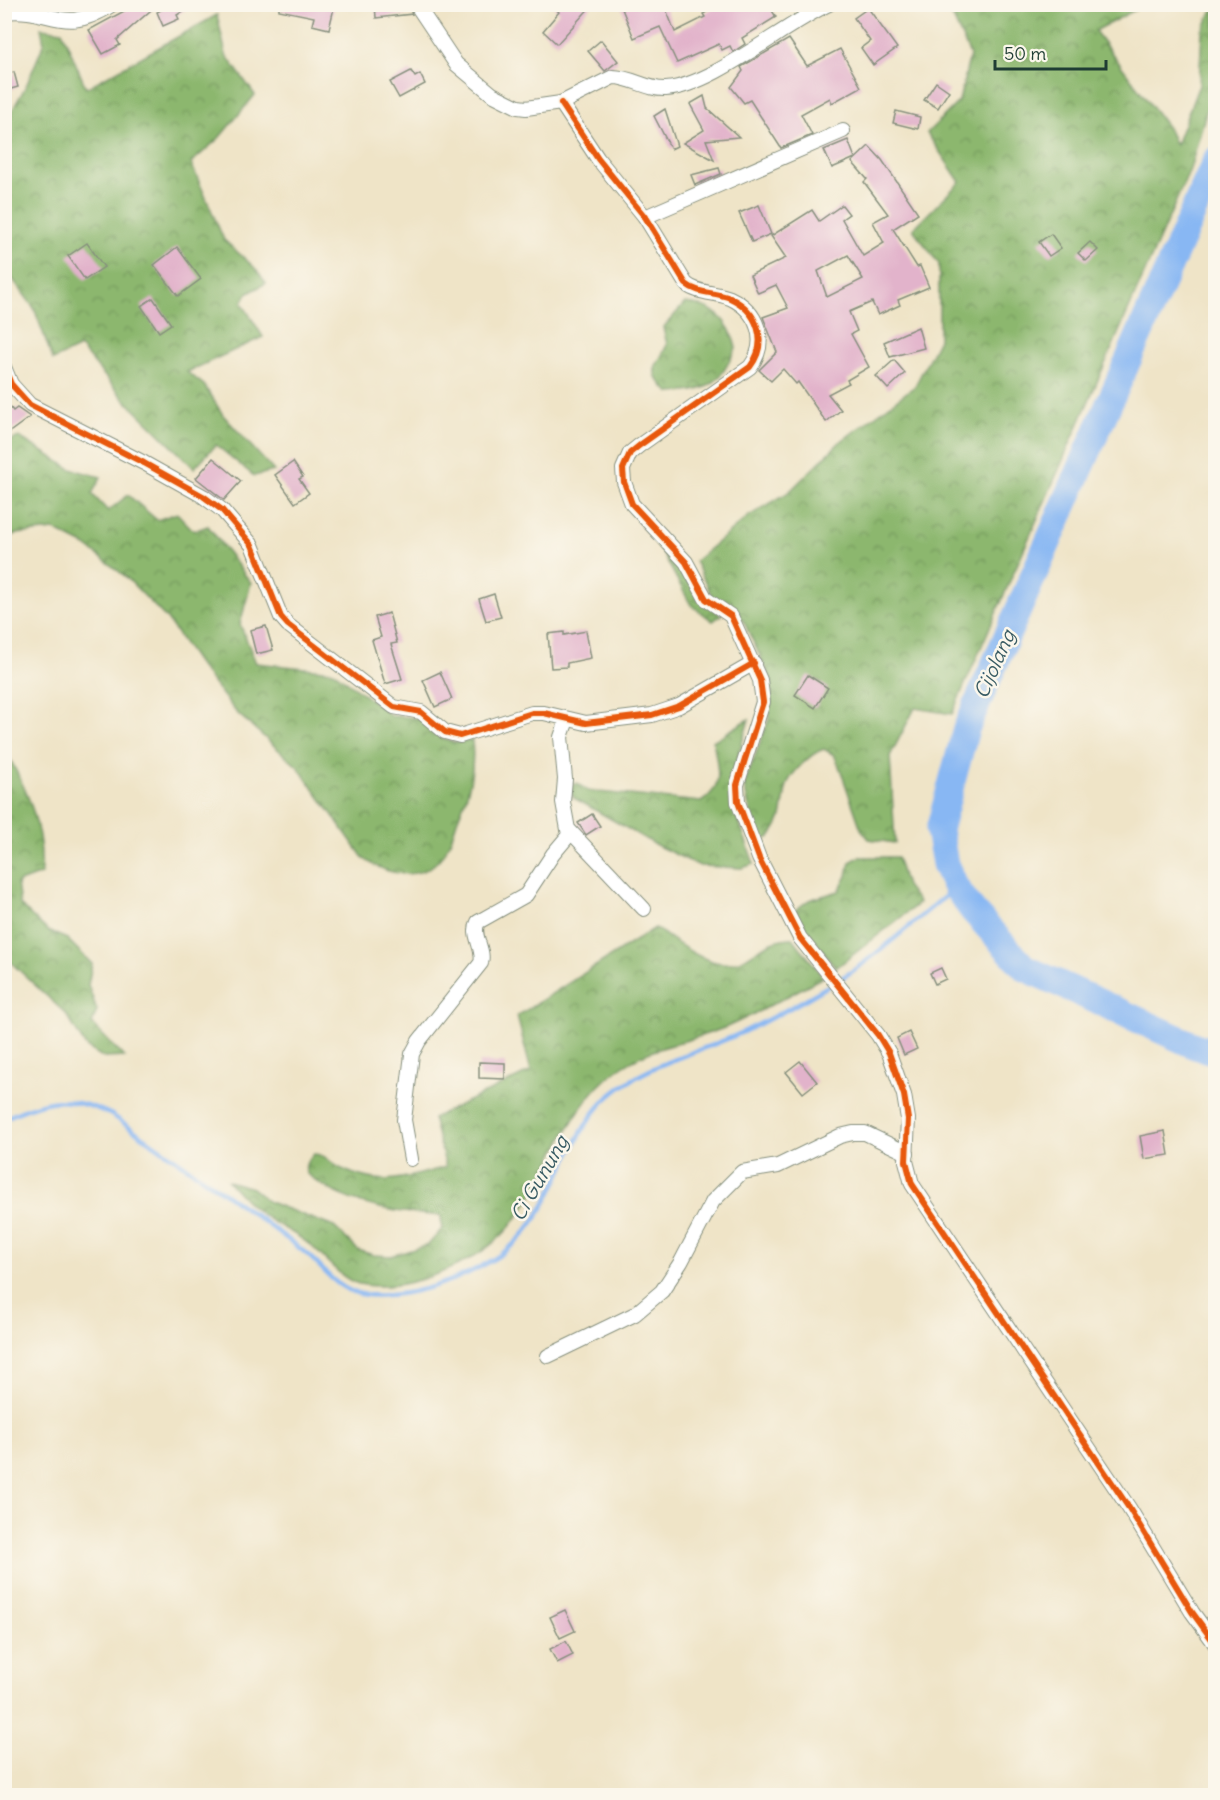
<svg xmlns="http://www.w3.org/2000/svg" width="1220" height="1800" viewBox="0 0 1220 1800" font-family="Delius,sans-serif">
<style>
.forest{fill:url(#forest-crowns);stroke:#567a51;stroke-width:1.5}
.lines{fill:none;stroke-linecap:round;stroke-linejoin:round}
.stream{stroke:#88b7f3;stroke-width:4.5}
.river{stroke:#88b7f3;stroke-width:27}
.building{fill:#e2b3cb;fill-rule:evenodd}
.street-casing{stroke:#87907e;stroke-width:16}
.street{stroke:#fff;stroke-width:14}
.cycleway-casing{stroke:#fbf7ec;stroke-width:10}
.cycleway{stroke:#e8590c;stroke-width:6}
.labels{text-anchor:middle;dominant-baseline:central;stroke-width:5;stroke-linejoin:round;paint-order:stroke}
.water-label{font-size:20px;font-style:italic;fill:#395c64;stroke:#fbf7ec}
</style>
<defs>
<pattern id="forest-crowns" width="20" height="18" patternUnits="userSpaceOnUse" patternTransform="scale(1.5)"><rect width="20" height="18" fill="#8cb76e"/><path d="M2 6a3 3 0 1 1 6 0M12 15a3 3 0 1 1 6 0" fill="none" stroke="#72965b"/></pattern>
</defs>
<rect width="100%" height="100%" fill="#fbf7ec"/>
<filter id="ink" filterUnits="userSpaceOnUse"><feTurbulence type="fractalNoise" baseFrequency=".0167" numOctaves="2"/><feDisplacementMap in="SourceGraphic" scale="12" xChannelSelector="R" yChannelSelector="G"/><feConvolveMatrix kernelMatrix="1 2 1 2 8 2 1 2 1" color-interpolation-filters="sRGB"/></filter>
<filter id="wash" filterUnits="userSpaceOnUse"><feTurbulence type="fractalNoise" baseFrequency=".008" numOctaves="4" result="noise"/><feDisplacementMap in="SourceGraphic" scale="24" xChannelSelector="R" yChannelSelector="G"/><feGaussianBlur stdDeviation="1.35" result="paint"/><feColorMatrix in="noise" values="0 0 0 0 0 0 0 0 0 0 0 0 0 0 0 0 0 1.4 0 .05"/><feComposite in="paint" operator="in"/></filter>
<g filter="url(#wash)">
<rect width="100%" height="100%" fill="#efe4c7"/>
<g class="forest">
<path d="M 947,5 L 1144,5 L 1095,31 L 1168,128 L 1176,145 L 1199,85 L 1202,31 L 1215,5 L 1215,81 L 1190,169 L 952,714 L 915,708 L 890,756 L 895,843 L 869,839 L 861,829 L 838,763 L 834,755 L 824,749 C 811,753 791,773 787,785 C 780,810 787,814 769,838 L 757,841 L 744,785 L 769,719 L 772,682 L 743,620 L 731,607 L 713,598 L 695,561 L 749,516 L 789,492 L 840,442 L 915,386 L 939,339 L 939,264 L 913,229 L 960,182 L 927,133 L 959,101 L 970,55 Z"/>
<path d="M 217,15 L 226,55 L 255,95 L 219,138 L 191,163 L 224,240 L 254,267 L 266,283 L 247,294 L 242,303 L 263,337 L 187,372 L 204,385 L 223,415 L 274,471 L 254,476 L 216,445 L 194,468 L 124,399 L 80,347 L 53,360 L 34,308 L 9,274 L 5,277 L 5,123 L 27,84 L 44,43 L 41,28 L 62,31 L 86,88 Z"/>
<path d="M 685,303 C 714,305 730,320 736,348 C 719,384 710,392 670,393 C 643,368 658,369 667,344 L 663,328 Z"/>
<path d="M 19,437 L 71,469 L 101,477 L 92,494 L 108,511 L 128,495 L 157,520 L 177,513 L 194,531 L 208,526 L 251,583 L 240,624 L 256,663 L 333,671 L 392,716 L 418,718 L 440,737 L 454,743 L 472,740 C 475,771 469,793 457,821 C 454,831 451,842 445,851 C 427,883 390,877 364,859 L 298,767 L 236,712 L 198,664 L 167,619 L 126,577 L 86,546 L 54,530 L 16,534 L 5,539 L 5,443 Z"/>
<path d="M 655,539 L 663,545 L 721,615 L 713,621 L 691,605 Z"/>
<path d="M 749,719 L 731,782 L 734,807 L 754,864 L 742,868 L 700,866 L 658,846 L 574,798 L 568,787 L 577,783 L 588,791 L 701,802 C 726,787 717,765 713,741 Z"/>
<path d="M 4,748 C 27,789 44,827 41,874 L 17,883 L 20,905 L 48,931 L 67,939 L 92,964 L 88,985 L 97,1010 L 92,1024 L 124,1057 L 104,1058 L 86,1047 L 66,1014 L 5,957 L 7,837 L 4,824 Z"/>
<path d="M 859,857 L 897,857 L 906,886 L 919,903 L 836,968 L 793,912 L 809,900 L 839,891 L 847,876 L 850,862 Z"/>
<path d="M 655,928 C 680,944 717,977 747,957 C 763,947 773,938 793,938 L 823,977 C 792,993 762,1011 731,1025 C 693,1042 651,1045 617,1070 C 564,1108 550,1182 507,1230 C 477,1264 404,1294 359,1284 C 340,1279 325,1257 310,1245 C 295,1232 275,1225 260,1213 C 248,1204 238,1192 228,1181 L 252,1188 L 269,1202 L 334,1227 L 358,1250 L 373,1255 L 391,1256 L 428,1245 L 442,1229 L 441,1215 C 394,1214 344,1205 307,1174 C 303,1166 308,1159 314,1154 C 327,1154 331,1165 342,1169 C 382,1188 406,1178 446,1167 L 433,1118 L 531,1071 L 517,1016 Z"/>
</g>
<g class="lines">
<path class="stream" d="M 4,1119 C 46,1098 69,1094 112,1115 C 176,1160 241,1203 303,1251 C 323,1266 334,1289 361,1294 C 408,1303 489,1272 521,1237 C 558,1198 572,1126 612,1094 C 649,1063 698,1053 741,1033 C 777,1016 814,995 848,974 C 886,949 920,915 956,888"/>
<path class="river" d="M 1216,160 L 966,729 L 939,830 L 945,864 L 956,888 L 973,911 L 1025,968 L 1195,1046 L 1216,1052"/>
</g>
<g id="blocks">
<g class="building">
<path d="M 137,4 L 158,4 L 117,40 L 120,45 L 103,54 L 89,30 Z"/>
<path d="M 172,4 L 194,4 L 177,15 L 179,19 L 163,26 L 157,12 Z"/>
<path d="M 279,4 L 335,4 L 329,29 L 312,25 L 314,17 L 279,10 Z"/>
<path d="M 375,4 L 407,4 L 412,14 L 376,18 Z"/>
<path d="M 551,4 L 593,4 L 557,44 L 543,31 L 559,12 Z"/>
<path d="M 620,4 L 664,4 L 675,32 L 705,17 L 703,14 L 720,4 L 768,4 L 776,17 L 742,38 L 745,44 L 733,52 L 730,46 L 722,50 L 719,44 L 677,63 L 660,27 L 634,38 Z"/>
<path d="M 868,8 L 897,48 L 873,65 L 861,48 L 870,41 L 854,18 Z"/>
<path d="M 789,39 L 807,66 L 840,49 L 861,87 L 832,103 L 830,98 L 801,114 L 812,135 L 781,148 L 750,100 L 744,103 L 731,87 L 743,71 L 741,67 Z"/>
<path d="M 601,40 L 618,61 L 605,71 L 588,51 Z"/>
<path d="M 411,71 L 415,77 L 420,74 L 425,84 L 399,98 L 390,82 Z"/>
<path d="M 14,72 L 18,87 L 4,91 L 4,75 Z"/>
<path d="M 936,82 L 949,91 L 938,108 L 924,100 Z"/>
<path d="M 704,96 L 707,108 L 739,137 L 706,140 L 714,160 L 683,143 L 704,130 L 690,104 Z"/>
<path d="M 665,109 L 677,146 L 671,149 L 654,116 Z"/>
<path d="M 896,111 L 920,117 L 918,129 L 893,123 Z"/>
<path d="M 848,140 L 855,158 L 832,168 L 824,150 Z"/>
<path d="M 869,146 L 882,160 L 918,213 L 893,229 L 917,267 L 920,266 L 929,287 L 898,300 L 900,305 L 878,315 L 872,302 L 849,312 L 857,331 L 851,334 L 869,367 L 847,380 L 849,383 L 828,394 L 841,410 L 826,422 L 798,382 L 796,384 L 783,369 L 771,381 L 759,370 L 777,352 L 763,317 L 788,308 L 776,285 L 758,293 L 750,275 L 786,258 L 771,236 L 812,210 L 819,221 L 842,205 L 849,214 L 842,219 L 863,256 L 884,243 L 873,222 L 888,214 L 864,182 L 867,179 L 852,162 ZM 848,255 L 863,279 L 827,297 L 818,271 Z"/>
<path d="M 719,168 L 721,174 L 695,185 L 691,175 Z"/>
<path d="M 759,205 L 771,234 L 752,242 L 739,213 Z"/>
<path d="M 1051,234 L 1061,248 L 1049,256 L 1039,242 Z"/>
<path d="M 1090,242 L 1098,250 L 1086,261 L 1078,253 Z"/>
<path d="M 87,243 L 104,267 L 85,280 L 68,256 Z"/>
<path d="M 177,247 L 201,279 L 178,296 L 154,265 Z"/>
<path d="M 153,298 L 171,324 L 159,332 L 141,306 Z"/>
<path d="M 918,327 L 924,348 L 890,357 L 884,342 Z"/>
<path d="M 894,360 L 905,373 L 888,389 L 876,376 Z"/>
<path d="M 4,399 L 13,411 L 17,408 L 30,417 L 4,436 Z"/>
<path d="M 213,458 L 241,481 L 224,500 L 196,478 Z"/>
<path d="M 293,462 L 303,477 L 299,479 L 309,493 L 295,503 L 275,475 Z"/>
<path d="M 494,594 L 501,617 L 486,621 L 479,599 Z"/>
<path d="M 389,613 L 397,643 L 391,644 L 402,679 L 385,684 L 372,640 L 381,637 L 375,617 Z"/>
<path d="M 266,626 L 273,650 L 256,654 L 250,630 Z"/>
<path d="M 586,631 L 591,658 L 567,663 L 567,667 L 551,668 L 548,634 L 564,632 L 564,635 Z"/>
<path d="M 440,672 L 452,699 L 435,707 L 423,680 Z"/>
<path d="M 808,675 L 828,688 L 815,708 L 795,695 Z"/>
<path d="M 592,814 L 600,826 L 586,835 L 578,823 Z"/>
<path d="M 941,968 L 946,979 L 935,984 L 930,973 Z"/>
<path d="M 909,1032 L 917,1049 L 904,1055 L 897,1038 Z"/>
<path d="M 800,1061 L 817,1082 L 803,1093 L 786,1072 Z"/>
<path d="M 479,1062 L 505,1063 L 505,1079 L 479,1078 Z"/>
<path d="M 1165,1131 L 1169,1155 L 1144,1159 L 1140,1136 Z"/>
<path d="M 565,1610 L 575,1631 L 560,1638 L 550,1617 Z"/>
<path d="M 566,1641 L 573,1655 L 557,1663 L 550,1649 Z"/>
</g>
</g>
</g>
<g filter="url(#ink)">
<use href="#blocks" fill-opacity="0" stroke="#87907e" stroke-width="1.5"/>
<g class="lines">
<defs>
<g id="street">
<path d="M 416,4 L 456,64 L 492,94 L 518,107 L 526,108 L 561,103 L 613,77 C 632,77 647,90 666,89 C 712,86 783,25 829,4"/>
<path d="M 4,12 C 53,6 60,38 113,4"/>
<path d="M 561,103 L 598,159 L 645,217 L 686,284 C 698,294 715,292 730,298 C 758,311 769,342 750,367 L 640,445 L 630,453 L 623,469 L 624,482 L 632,504 L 686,562 L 706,599 L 731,616 L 760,680 L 763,702 L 737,785 L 738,802 L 759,858 L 800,938 L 878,1035 L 889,1053 L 904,1095 L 908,1119 L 906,1161 L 912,1184 L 1129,1508 L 1192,1612 L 1216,1645"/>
<path d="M 645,217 L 843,131"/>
<path d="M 4,367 L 11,384 L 30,405 L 144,463 L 203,496 L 222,510 L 252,545 L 281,617 L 288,625 L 394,707 L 421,712 L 445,732 L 460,736 L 532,713 L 544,713 L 586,723 L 652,715 L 679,706 L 754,663"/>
<path d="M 570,831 L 644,909"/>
<path d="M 411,1159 L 404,1120 L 412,1054 L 419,1041 L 481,963 C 485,949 471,935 478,922 L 526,895 L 553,854 L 569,835 L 563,802 L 565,779 L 561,737 L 567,720"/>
<path d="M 548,1356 L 635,1314 L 662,1291 L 681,1262 L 713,1201 L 742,1172 L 778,1166 L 840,1136 L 853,1133 L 865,1133 L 907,1153"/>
</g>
</defs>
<use href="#street" class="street-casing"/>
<use href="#street" class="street"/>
<defs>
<g id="cycleway">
<path d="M 561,103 L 598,159 L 645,217 L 686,284 C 698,294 715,292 730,298 C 758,311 769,342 750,367 L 640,445 L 630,453 L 623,469 L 624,482 L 632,504 L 686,562 L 706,599 L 731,616 L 760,680 L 763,702 L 737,785 L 738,802 L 759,858 L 800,938 L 878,1035 L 889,1053 L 904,1095 L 908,1119 L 906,1161 L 912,1184 L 1129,1508 L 1192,1612 L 1216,1645"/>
<path d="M 4,367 L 11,384 L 30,405 L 144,463 L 203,496 L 222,510 L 252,545 L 281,617 L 288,625 L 394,707 L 421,712 L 445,732 L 460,736 L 532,713 L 544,713 L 586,723 L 652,715 L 679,706 L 754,663"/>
</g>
</defs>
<use href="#cycleway" class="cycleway-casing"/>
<use href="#cycleway" class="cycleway"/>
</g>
</g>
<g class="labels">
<g class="water-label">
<text transform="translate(994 664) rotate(-66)">Cijolang</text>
<text transform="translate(539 1178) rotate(-60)">Ci Gunung</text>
</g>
</g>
<rect width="1220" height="1800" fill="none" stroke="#fbf7ec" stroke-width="24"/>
<path d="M995 60v9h111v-9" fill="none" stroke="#1f3d34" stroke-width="3"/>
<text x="1004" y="60" font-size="18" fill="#1f3d34" stroke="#fbf7ec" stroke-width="4.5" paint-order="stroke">50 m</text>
</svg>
